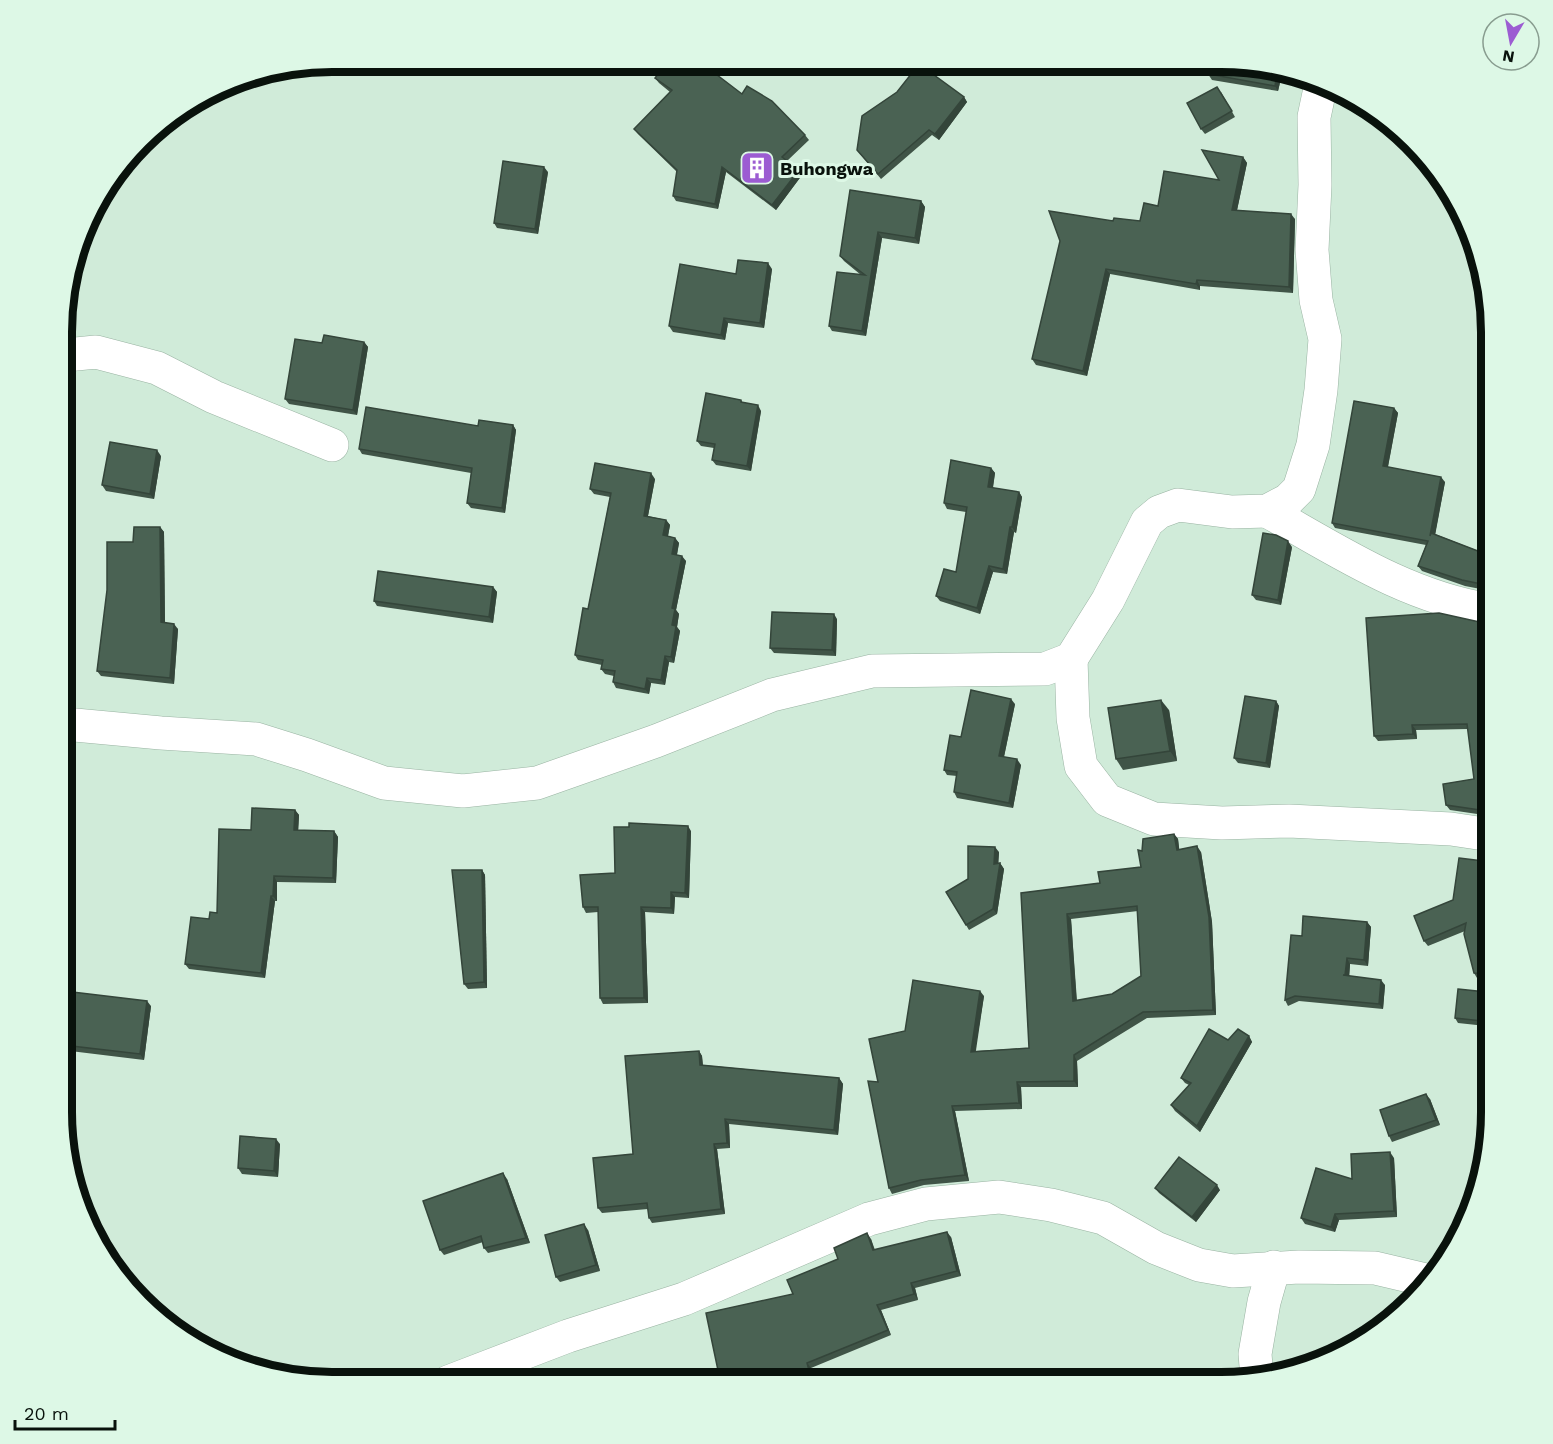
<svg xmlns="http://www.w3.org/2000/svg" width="1553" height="1444" viewBox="0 0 1553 1444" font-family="'Work Sans',sans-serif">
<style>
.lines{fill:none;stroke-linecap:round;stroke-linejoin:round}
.street-casing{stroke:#99b3a2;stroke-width:34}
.street{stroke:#fff;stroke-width:33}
.wall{fill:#405447;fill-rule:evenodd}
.shaded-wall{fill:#34453a}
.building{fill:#4a6253;stroke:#34453a;stroke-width:1.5;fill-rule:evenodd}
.labels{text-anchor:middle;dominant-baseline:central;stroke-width:6;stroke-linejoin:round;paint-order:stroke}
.poi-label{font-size:18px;font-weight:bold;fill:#09120c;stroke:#ddf8e6;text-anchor:start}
.rim{fill:none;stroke:#09120c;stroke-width:8}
</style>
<rect width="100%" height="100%" fill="#d0ebd9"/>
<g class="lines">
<defs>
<g id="street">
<path d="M 66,355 L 96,352 L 157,368 L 214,397 L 332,445"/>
<path d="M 1267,511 C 1338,551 1409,598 1491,610"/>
<path d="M 1071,659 L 1073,718 L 1081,766 L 1107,800 L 1154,819 L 1222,823 L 1289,821 L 1451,829 L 1491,835"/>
<path d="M 64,724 L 161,733 L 256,739 L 307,755 L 384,783 L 463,791 L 537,783 L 656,741 L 772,695 L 872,671 L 1045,669 L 1071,659 L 1108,600 L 1147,522 L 1159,512 L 1178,505 L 1232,512 L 1267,511 L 1288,500 L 1299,489 L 1313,445 L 1321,390 L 1325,339 L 1316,300 L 1312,250 L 1315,185 L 1314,117 L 1321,84"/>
<path d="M 1257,1378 L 1255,1354 L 1264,1302 L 1274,1267"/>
<path d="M 448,1382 L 568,1336 L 684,1299 L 869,1219 L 926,1204 L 999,1197 L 1051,1205 L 1103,1218 L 1156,1248 L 1199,1265 L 1233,1271 L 1299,1267 L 1375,1268 L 1426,1280"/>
</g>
</defs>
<use href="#street" class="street-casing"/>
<use href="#street" class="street"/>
</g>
<g class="wall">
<path d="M 1208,74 L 1282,74 L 1278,91 L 1212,80 Z"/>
<path d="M 655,78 L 742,94 L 805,135 L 809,140 L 787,161 L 799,170 L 802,175 L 776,210 L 726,172 L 718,209 L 676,201 L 673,196 L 677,172 L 638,134 L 634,129 L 670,92 L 659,83 Z"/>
<path d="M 1221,92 L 1235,117 L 1205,134 L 1201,129 Z"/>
<path d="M 964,97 L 967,102 L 939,140 L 932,135 L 881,179 L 857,150 Z"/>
<path d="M 1243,157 L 1247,163 L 1237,210 L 1295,219 L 1293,293 L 1200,286 L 1200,290 L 1110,274 L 1087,376 L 1036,365 L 1032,359 L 1113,221 L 1140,221 L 1158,206 L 1219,180 Z"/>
<path d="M 548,172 L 538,234 L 497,228 L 494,223 Z"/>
<path d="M 921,201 L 925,207 L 919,244 L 882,238 L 866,336 L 832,331 L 829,326 L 861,275 L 844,261 L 840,256 Z"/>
<path d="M 772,269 L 764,328 L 728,323 L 725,340 L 673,332 L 669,326 L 736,274 Z"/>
<path d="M 364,342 L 368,347 L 357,415 L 289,404 L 285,399 L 322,343 Z"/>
<path d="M 741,400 L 743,403 L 761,411 L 751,471 L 716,465 L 712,460 L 714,448 L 701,446 L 697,441 Z"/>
<path d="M 1394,408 L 1398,413 L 1388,467 L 1445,482 L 1435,534 L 1491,556 L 1491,591 L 1465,586 L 1422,571 L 1418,566 L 1426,545 L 1335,528 L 1332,523 Z"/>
<path d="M 513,425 L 516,430 L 505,513 L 471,508 L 467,503 L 471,473 L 362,454 L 359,449 L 478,426 Z"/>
<path d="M 161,456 L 154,499 L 106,491 L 102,485 Z"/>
<path d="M 991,468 L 995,473 L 993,488 L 1019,492 L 1022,497 L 1016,533 L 1014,532 L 1007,574 L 993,572 L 980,614 L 940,601 L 936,596 L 956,572 L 966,512 L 947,509 L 944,503 Z"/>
<path d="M 655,479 L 648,516 L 666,520 L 670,525 L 668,536 L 675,538 L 679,543 L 677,555 L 686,561 L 676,610 L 679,614 L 677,627 L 680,631 L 674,663 L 669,662 L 665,685 L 651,683 L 649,694 L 616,688 L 613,682 L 614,676 L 605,674 L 601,669 L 602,665 L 578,660 L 575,655 L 588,609 L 610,497 L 594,494 L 590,489 Z"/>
<path d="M 160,527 L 164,532 L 165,623 L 178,629 L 174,684 L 101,676 L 97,671 L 133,542 Z"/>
<path d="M 1292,547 L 1281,605 L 1256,600 L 1252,595 Z"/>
<path d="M 493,587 L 497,592 L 493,623 L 377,606 L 374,601 Z"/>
<path d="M 837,619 L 836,656 L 774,653 L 770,648 Z"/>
<path d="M 1484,623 L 1491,623 L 1491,816 L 1450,810 L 1446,805 L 1474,779 L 1468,729 L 1416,730 L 1417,739 L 1378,741 L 1374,736 Z"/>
<path d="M 1276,701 L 1279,706 L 1270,768 L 1238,763 L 1234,758 Z"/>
<path d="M 1015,704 L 1004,757 L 1021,765 L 1013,808 L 957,798 L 954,792 L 957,776 L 947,775 L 944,770 L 961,737 Z"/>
<path d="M 1169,710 L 1177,761 L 1123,770 L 1116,759 Z"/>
<path d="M 295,810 L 299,815 L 298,830 L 334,831 L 338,837 L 336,883 L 277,882 L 277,901 L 275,901 L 265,978 L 189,969 L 185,964 L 209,919 L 217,913 L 251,830 Z"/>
<path d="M 691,831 L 689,898 L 675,897 L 674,914 L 645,912 L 648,1003 L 603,1004 L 600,998 L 598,912 L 586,913 L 583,907 L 615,873 Z"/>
<path d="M 1174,834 L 1178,839 L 1179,849 L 1201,852 L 1212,922 L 1216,1015 L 1147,1018 L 1077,1061 L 1078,1087 L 1021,1087 L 1022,1109 L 955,1111 L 969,1181 L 924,1185 L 892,1194 L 889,1188 L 878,1082 L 905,1031 L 984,996 L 975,1051 L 1029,1048 L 1021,893 L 1100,883 L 1141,867 L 1142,851 ZM 1138,911 L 1141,976 L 1112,994 L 1077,1001 L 1071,919 Z"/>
<path d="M 999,852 L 998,864 L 1000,863 L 1004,869 L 997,914 L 969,930 L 966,925 L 968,879 Z"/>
<path d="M 1491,862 L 1491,979 L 1477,978 L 1474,973 L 1465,931 L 1428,946 L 1424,941 L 1453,900 Z"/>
<path d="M 482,870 L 485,875 L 487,988 L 468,989 L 464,984 Z"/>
<path d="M 1367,922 L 1371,927 L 1368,966 L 1350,964 L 1349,976 L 1385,985 L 1383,1009 L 1299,1001 L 1288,1006 L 1285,1000 L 1302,936 Z"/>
<path d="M 1490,997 L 1486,1026 L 1458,1023 L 1455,1018 Z"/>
<path d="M 63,1006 L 151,1006 L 144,1060 L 62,1050 Z"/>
<path d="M 1249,1036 L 1252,1042 L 1200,1132 L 1175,1111 L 1171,1105 L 1189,1085 L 1185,1083 L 1181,1078 L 1228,1040 Z"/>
<path d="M 699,1051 L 702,1056 L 703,1065 L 839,1078 L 843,1084 L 838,1135 L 729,1124 L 730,1148 L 717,1149 L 725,1214 L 652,1223 L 649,1218 L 648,1209 L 602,1213 L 598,1208 Z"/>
<path d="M 1430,1099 L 1440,1125 L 1392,1142 L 1389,1136 Z"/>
<path d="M 280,1144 L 278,1177 L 242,1174 L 238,1168 Z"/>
<path d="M 1394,1158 L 1397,1217 L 1339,1220 L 1335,1232 L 1305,1224 L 1301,1218 L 1352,1179 Z"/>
<path d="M 507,1179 L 530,1243 L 488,1253 L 484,1248 L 483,1242 L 444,1255 L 440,1250 Z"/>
<path d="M 1155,1188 L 1220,1190 L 1196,1222 L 1159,1193 Z"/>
<path d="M 588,1230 L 600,1271 L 560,1282 L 556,1277 Z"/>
<path d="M 951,1237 L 961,1276 L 915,1288 L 918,1300 L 881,1310 L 891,1335 L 811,1368 L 747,1375 L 723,1380 L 719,1375 L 793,1294 L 838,1259 L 871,1239 L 875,1250 Z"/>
</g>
<g class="shaded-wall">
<path d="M 1277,72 L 1282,74 L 1278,91 L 1275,86 Z"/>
<path d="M 964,97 L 967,102 L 939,140 L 935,134 Z"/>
<path d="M 1243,157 L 1247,163 L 1236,215 L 1232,210 Z"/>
<path d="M 544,167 L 548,172 L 538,234 L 535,229 Z"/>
<path d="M 722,167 L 726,172 L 718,209 L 715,204 Z"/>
<path d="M 799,170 L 802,175 L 776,210 L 772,205 Z"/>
<path d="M 921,201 L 925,207 L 919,244 L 915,238 Z"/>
<path d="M 1291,214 L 1295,219 L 1293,293 L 1289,287 Z"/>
<path d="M 878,232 L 882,238 L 866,336 L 862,331 Z"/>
<path d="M 768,263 L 772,269 L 764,328 L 760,323 Z"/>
<path d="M 1106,269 L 1110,274 L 1087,376 L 1083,371 Z"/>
<path d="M 1197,280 L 1200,286 L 1200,290 L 1196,284 Z"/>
<path d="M 724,318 L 728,323 L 725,340 L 721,335 Z"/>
<path d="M 364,342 L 368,347 L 357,415 L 353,410 Z"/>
<path d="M 758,405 L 761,411 L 751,471 L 747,466 Z"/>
<path d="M 1394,408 L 1398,413 L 1387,471 L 1383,466 Z"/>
<path d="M 513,425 L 516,430 L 505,513 L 502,508 Z"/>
<path d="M 157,450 L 161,456 L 154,499 L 150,494 Z"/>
<path d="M 991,468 L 995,473 L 992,492 L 988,487 Z"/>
<path d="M 651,473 L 655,479 L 647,521 L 644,516 Z"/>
<path d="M 1441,477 L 1445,482 L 1434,541 L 1430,536 Z"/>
<path d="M 1019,492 L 1022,497 L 1016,533 L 1012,527 Z"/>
<path d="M 666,520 L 670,525 L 667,541 L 663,535 Z"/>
<path d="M 160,527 L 164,532 L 165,628 L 161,622 Z"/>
<path d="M 1010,527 L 1014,532 L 1007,574 L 1003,569 Z"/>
<path d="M 675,538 L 679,543 L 676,559 L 672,554 Z"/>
<path d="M 1288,541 L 1292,547 L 1281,605 L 1278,600 Z"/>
<path d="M 682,556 L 686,561 L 676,610 L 679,614 L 677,627 L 680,631 L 674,663 L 671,657 L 672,625 L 672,608 Z"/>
<path d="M 989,566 L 993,572 L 980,614 L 977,608 Z"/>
<path d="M 493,587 L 497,592 L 493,623 L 489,617 Z"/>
<path d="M 834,614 L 837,619 L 836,656 L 832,650 Z"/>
<path d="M 174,624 L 178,629 L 174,684 L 170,678 Z"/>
<path d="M 665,656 L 669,662 L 665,685 L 661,680 Z"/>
<path d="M 647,678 L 651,683 L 649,694 L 645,689 Z"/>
<path d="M 1011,699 L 1015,704 L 1003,761 L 999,756 Z"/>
<path d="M 1161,700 L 1169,710 L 1177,761 L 1170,751 Z"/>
<path d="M 1276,701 L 1279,706 L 1270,768 L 1266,763 Z"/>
<path d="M 1412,725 L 1416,730 L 1417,739 L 1413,734 Z"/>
<path d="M 1017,759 L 1021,765 L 1013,808 L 1009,803 Z"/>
<path d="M 295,810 L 299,815 L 298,835 L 294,830 Z"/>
<path d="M 688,826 L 691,831 L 689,898 L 685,893 Z"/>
<path d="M 334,831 L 338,837 L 336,883 L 333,878 Z"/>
<path d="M 1174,834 L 1178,839 L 1180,855 L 1177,850 Z"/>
<path d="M 1197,846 L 1201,852 L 1212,922 L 1216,1015 L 1213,1010 Z"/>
<path d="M 995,847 L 999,852 L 998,869 L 994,864 Z"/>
<path d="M 1000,863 L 1004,869 L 997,914 L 993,909 Z"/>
<path d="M 482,870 L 485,875 L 487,988 L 484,982 Z"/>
<path d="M 274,876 L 277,882 L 277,901 L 273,896 Z"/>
<path d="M 671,892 L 675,897 L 674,914 L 671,908 Z"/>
<path d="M 271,896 L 275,901 L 265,978 L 261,973 Z"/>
<path d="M 641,907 L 645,912 L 648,1003 L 644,998 Z"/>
<path d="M 1067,914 L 1071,919 L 1077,1007 L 1073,1001 Z"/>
<path d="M 1367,922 L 1371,927 L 1368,966 L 1364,960 Z"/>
<path d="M 1347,958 L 1350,964 L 1349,980 L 1345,975 Z"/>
<path d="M 1381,980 L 1385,985 L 1383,1009 L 1379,1004 Z"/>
<path d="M 980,991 L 984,996 L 975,1057 L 971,1052 Z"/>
<path d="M 1486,992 L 1490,997 L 1486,1026 L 1482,1021 Z"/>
<path d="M 147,1001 L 151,1006 L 144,1060 L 140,1054 Z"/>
<path d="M 1249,1036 L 1252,1042 L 1200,1132 L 1197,1126 Z"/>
<path d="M 699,1051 L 702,1056 L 703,1070 L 700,1065 Z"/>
<path d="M 1074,1055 L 1077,1061 L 1078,1087 L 1074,1081 Z"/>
<path d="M 839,1078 L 843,1084 L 838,1135 L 834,1130 Z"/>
<path d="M 1017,1082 L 1021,1087 L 1022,1109 L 1019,1103 Z"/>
<path d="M 1426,1094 L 1430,1099 L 1440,1125 L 1436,1120 Z"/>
<path d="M 952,1106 L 955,1111 L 969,1181 L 965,1175 Z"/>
<path d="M 725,1119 L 729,1124 L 730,1148 L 727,1143 Z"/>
<path d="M 276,1139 L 280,1144 L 278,1177 L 274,1171 Z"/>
<path d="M 714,1144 L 717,1149 L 725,1214 L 721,1209 Z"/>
<path d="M 1390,1152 L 1394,1158 L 1397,1217 L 1394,1211 Z"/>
<path d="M 503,1173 L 507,1179 L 530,1243 L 526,1238 Z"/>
<path d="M 1217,1185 L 1220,1190 L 1196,1222 L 1192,1217 Z"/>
<path d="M 1335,1214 L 1339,1220 L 1335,1232 L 1331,1227 Z"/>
<path d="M 584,1224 L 588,1230 L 600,1271 L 596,1265 Z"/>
<path d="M 947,1232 L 951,1237 L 961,1276 L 957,1271 Z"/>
<path d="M 867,1233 L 871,1239 L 876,1256 L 873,1250 Z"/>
<path d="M 911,1283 L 915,1288 L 918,1300 L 914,1294 Z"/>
<path d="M 877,1305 L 881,1310 L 891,1335 L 888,1330 Z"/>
<path d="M 807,1363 L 811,1368 L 814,1382 L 812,1382 Z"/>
</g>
<g class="building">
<path d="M 667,62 L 700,62 L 742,94 L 747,86 L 772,101 L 805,135 L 782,157 L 799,170 L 772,205 L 722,167 L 715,204 L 673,196 L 677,170 L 634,129 L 672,90 L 655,78 Z"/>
<path d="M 1211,62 L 1239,62 L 1277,72 L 1275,86 L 1208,74 Z"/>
<path d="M 919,64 L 964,97 L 935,134 L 929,130 L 878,174 L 857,150 L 862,116 L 897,92 Z"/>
<path d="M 1217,87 L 1232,111 L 1201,129 L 1187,103 Z"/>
<path d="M 1202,150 L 1243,157 L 1232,210 L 1291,214 L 1289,287 L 1197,280 L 1196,284 L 1106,269 L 1083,371 L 1032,359 L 1060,241 L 1049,211 L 1113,221 L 1114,218 L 1140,221 L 1144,203 L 1158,206 L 1164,171 L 1219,180 Z"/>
<path d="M 503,161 L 544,167 L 535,229 L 494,223 Z"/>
<path d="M 850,190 L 921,201 L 915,238 L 878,232 L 862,331 L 829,326 L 837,272 L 865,275 L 840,256 Z"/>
<path d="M 738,260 L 768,263 L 760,323 L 724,318 L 721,335 L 669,326 L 680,264 L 736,274 Z"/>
<path d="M 324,335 L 364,342 L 353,410 L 285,399 L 295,339 L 322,343 Z"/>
<path d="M 706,393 L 741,400 L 741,402 L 758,405 L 747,466 L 712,460 L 715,444 L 697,441 Z"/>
<path d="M 1354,401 L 1394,408 L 1383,466 L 1441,477 L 1430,536 L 1431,533 L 1491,556 L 1491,586 L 1462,580 L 1418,566 L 1428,541 L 1332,523 Z"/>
<path d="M 366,407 L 478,426 L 479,420 L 513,425 L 502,508 L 467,503 L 472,468 L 359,449 Z"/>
<path d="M 110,442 L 157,450 L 150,494 L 102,485 Z"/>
<path d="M 951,460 L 991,468 L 988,487 L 1019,492 L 1012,527 L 1010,527 L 1003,569 L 989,566 L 977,608 L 936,596 L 944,569 L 956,572 L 967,507 L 944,503 Z"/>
<path d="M 595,463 L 651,473 L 644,516 L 666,520 L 663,535 L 675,538 L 672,554 L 682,556 L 672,608 L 675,609 L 672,625 L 676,626 L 671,657 L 665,656 L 661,680 L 647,678 L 645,689 L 613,682 L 615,671 L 601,669 L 603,660 L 575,655 L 583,608 L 588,609 L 611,493 L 590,489 Z"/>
<path d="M 134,527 L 160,527 L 161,622 L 174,624 L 170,678 L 97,671 L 107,590 L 107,542 L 133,542 Z"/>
<path d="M 1263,533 L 1276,535 L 1288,541 L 1278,600 L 1252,595 Z"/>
<path d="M 378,571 L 493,587 L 489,617 L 374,601 Z"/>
<path d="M 772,612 L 834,614 L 832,650 L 770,648 Z"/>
<path d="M 1439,613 L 1484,623 L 1491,623 L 1491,810 L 1487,811 L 1446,805 L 1443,784 L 1474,779 L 1467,724 L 1412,725 L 1413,734 L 1374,736 L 1366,618 Z"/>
<path d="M 971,690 L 1011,699 L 999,756 L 1017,759 L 1009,803 L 954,792 L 957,772 L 944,770 L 950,735 L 961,737 Z"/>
<path d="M 1245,696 L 1276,701 L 1266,763 L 1234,758 Z"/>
<path d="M 1161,700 L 1170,751 L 1116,759 L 1108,708 Z"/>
<path d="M 252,808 L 295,810 L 294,830 L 334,831 L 333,878 L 274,876 L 273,896 L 271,896 L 261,973 L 185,964 L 191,917 L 209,919 L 210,912 L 217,913 L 219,829 L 251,830 Z"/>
<path d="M 629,823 L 688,826 L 685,893 L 671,892 L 671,908 L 641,907 L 644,998 L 600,998 L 598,907 L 583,907 L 580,875 L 615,873 L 614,827 L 629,827 Z"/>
<path d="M 1174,834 L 1177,850 L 1197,846 L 1209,917 L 1213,1010 L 1143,1012 L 1074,1055 L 1074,1081 L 1017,1082 L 1019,1103 L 952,1106 L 965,1175 L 921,1180 L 889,1188 L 868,1081 L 878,1082 L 869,1039 L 905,1031 L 913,980 L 980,991 L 971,1052 L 1029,1048 L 1021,893 L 1100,883 L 1098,872 L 1141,867 L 1138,850 L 1142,851 L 1143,839 ZM 1137,906 L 1141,976 L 1112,994 L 1073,1001 L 1067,914 Z"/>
<path d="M 968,846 L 995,847 L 994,864 L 1000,863 L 993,909 L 966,925 L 946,892 L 968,879 Z"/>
<path d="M 1459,858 L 1491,862 L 1491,974 L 1474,973 L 1464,934 L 1466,923 L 1424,941 L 1414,916 L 1453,900 Z"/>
<path d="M 452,870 L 482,870 L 484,982 L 464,984 Z"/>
<path d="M 1303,916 L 1367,922 L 1364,960 L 1347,958 L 1345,975 L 1343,975 L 1381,980 L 1379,1004 L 1295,996 L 1285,1000 L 1291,935 L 1302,936 Z"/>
<path d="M 1458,989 L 1486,992 L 1482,1021 L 1455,1018 Z"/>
<path d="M 64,991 L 147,1001 L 140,1054 L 63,1045 L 63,1006 Z"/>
<path d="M 1209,1029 L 1228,1040 L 1238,1029 L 1249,1036 L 1197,1126 L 1171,1105 L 1191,1083 L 1181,1078 Z"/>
<path d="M 699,1051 L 700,1065 L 839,1078 L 834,1130 L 725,1119 L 727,1143 L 714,1144 L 721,1209 L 649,1218 L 647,1203 L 598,1208 L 593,1158 L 633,1154 L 625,1056 Z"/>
<path d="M 1426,1094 L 1436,1120 L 1389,1136 L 1380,1110 Z"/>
<path d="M 240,1136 L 276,1139 L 274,1171 L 238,1168 Z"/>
<path d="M 1390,1152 L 1394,1211 L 1335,1214 L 1331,1227 L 1301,1218 L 1316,1168 L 1352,1179 L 1351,1154 Z"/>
<path d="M 1179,1157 L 1217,1185 L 1192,1217 L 1155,1188 Z"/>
<path d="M 503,1173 L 526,1238 L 484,1248 L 481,1236 L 440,1250 L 423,1201 Z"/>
<path d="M 584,1224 L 596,1265 L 556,1277 L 545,1235 Z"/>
<path d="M 947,1232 L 957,1271 L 911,1283 L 914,1294 L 877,1305 L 888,1330 L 807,1363 L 812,1382 L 748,1382 L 745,1369 L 719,1375 L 706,1313 L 793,1294 L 787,1280 L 838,1259 L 834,1248 L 867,1233 L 873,1250 Z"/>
</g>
<defs>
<symbol id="building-square" viewBox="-11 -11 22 22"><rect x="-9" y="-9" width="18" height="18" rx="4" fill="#9c5cd2" stroke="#ddf8e6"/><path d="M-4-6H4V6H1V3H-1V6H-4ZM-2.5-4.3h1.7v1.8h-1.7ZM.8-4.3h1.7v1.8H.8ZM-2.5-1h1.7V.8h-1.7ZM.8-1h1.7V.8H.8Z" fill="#fff"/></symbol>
</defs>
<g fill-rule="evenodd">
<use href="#building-square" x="738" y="149" width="38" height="38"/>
</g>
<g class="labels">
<g class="poi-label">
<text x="780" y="168">Buhongwa</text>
</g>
</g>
<path d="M0 0H1553V1444H0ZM332 72H1221A260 260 0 0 1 1481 332V1112A260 260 0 0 1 1221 1372H332A260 260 0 0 1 72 1112V332A260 260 0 0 1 332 72Z" fill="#ddf8e6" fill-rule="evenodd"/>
<path class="rim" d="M332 72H1221A260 260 0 0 1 1481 332V1112A260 260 0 0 1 1221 1372H332A260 260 0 0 1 72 1112V332A260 260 0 0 1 332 72Z"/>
<g transform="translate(1511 42) rotate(190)"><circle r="28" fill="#ddf8e6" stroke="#889c8f" stroke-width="1.5"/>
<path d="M0-4.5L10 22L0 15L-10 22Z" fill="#9c5cd2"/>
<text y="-9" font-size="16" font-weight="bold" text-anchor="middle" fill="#09120c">N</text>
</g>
<path d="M15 1420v9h100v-9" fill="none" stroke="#09120c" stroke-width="3"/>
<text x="24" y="1420" font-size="18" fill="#09120c" stroke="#ddf8e6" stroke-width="4.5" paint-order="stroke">20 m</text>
</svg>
